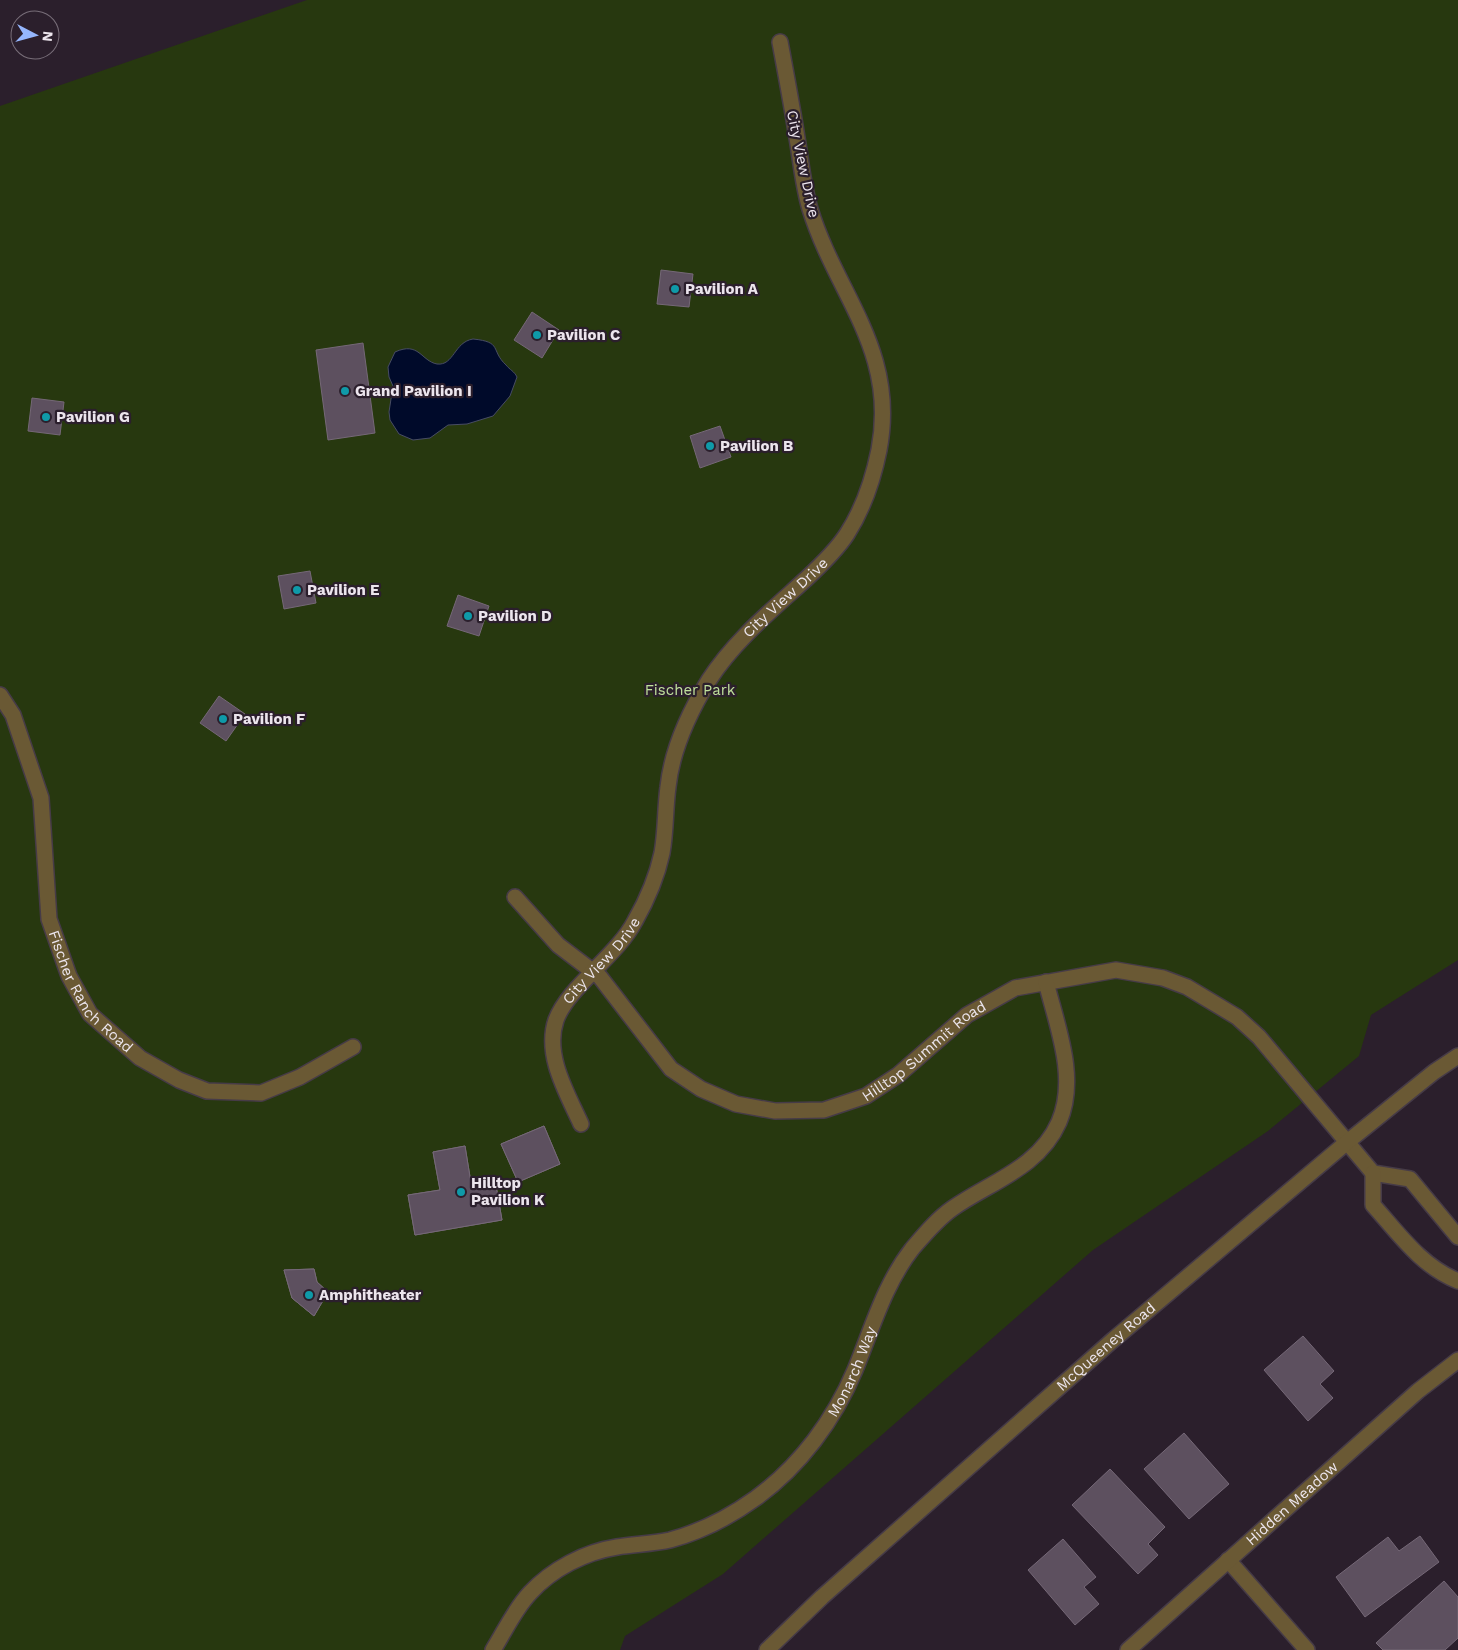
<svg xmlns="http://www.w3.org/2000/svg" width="1458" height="1650" viewBox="0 0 1458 1650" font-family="'Work Sans',sans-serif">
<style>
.green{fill:#27380f}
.water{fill:#000a2a;stroke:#474c64}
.building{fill:#5d505f;stroke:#756877}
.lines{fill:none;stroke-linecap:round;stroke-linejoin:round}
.minor-casing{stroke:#463b47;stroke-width:18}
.minor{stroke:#6a5934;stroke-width:15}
.culture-dot{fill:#0f9aa8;stroke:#2b1f2c;stroke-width:2}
.labels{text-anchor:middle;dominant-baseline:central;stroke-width:4.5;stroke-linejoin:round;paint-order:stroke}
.street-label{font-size:15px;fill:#ece5ed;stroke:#2b1f2c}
.poi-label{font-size:15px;font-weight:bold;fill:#ece5ed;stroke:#2b1f2c;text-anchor:start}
.park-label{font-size:15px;fill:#bfe09b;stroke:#2b1f2c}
</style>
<rect width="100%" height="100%" fill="#2b1f2c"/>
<path class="green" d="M 307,0 L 1458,0 L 1458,960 L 1371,1015 L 1359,1056 L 1268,1131 L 1093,1250 L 723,1574 L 625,1636 L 620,1650 L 0,1650 L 0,106 Z"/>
<path class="water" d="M 473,339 C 503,342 490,350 506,365 C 510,370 514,371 517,377 L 510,396 L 493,416 L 467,424 L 448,425 L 430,438 L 413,440 L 399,434 L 390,420 L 389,412 L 393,386 L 389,377 L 388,367 L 395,352 C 419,341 421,361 437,364 C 454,366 454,342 473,339 Z"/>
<g class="building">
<path d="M 661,270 L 693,274 L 689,307 L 657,304 Z"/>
<path d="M 532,312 L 559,330 L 542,358 L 514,340 Z"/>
<path d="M 363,343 L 375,433 L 328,440 L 316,350 Z"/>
<path d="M 32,398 L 64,402 L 60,435 L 28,431 Z"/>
<path d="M 720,426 L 731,457 L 700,468 L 690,436 Z"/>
<path d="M 310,571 L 316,603 L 284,609 L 278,576 Z"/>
<path d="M 458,595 L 489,606 L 479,636 L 447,626 Z"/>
<path d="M 219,696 L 245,714 L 226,741 L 200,723 Z"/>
<path d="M 544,1126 L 560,1164 L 518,1182 L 501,1144 Z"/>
<path d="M 544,1126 L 560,1164 L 518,1182 L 501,1144 Z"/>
<path d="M 465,1146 L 471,1183 L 495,1180 L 502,1220 L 415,1235 L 408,1195 L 440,1190 L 433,1152 Z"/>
<path d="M 465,1146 L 471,1183 L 495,1180 L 502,1220 L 415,1235 L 408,1195 L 440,1190 L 433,1152 Z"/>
<path d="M 314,1269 L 317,1282 L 328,1292 L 314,1316 L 292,1298 L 284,1270 Z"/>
<path d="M 314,1269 L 317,1282 L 328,1292 L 314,1316 L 292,1298 L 284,1270 Z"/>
<path d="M 1303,1336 L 1334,1371 L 1320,1384 L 1333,1398 L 1308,1421 L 1264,1370 Z"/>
<path d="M 1184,1433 L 1229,1484 L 1189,1519 L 1144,1469 Z"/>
<path d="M 1110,1469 L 1165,1527 L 1148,1544 L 1158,1555 L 1138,1574 L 1072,1505 Z"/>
<path d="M 1420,1536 L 1439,1562 L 1365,1617 L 1336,1577 L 1388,1537 L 1399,1551 Z"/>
<path d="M 1063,1539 L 1096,1577 L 1084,1587 L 1099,1604 L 1075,1625 L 1028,1570 Z"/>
<path d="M 1444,1581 L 1458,1597 L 1458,1638 L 1445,1650 L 1383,1650 L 1376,1643 Z"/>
</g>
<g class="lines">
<defs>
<g id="minor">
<path id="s1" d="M 0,695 L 13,715 L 41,798 L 49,919 L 69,976 L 90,1014 L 140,1058 L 179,1080 L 207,1091 L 261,1093 L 300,1077 L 353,1047"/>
<path id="s2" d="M 515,897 L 558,945 L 600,977 L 671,1069 L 701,1089 L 736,1104 L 775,1111 L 824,1110 L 866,1096 L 898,1075 L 967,1015 L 1015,988 L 1116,970 L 1163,978 L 1187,987 L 1237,1017 L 1259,1037 L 1373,1173 L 1410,1179 L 1458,1237"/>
<path id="s3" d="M 581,1124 C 567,1093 544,1055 556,1020 C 568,987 617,956 635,921 C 647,900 657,876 662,853 C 666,831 665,809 668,787 C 672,749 690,711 709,680 C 734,641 772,610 806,579 C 820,566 836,551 847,534 C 863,509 873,480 879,450 C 898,350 837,296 810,209 C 803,186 801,161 797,138 C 792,106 786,74 780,42"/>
<path d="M 1373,1173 L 1373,1205 C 1399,1234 1421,1266 1458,1281"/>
<path d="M 1228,1560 L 1307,1650"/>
<path id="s4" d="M 493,1650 C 505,1631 514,1610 530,1593 C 552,1569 585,1552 617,1547 C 634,1544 653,1544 670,1540 C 700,1532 731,1516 756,1498 C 800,1466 834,1420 855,1370 C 872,1329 884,1285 912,1249 C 924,1235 937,1219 953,1208 C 990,1182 1039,1168 1059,1122 C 1078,1078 1057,1026 1046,982"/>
<path id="s5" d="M 767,1650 L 822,1597 L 1114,1339 L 1346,1143 L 1434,1072 L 1458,1056"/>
<path id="s6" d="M 1128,1650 L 1418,1391 L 1458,1360"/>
</g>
</defs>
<use href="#minor" class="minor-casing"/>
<use href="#minor" class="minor"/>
</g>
<g class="culture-dot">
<circle cx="675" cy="289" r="5"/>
<circle cx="537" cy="335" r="5"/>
<circle cx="345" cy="391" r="5"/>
<circle cx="46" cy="417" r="5"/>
<circle cx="710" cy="446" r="5"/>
<circle cx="297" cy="590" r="5"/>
<circle cx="468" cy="616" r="5"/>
<circle cx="223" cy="719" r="5"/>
<circle cx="461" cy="1192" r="5"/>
<circle cx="309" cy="1295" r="5"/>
</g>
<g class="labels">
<g class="street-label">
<text transform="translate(803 164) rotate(78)">City View Drive</text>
<text stroke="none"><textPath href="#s3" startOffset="605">City View Drive</textPath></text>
<text stroke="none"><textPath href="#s3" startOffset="185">City View Drive</textPath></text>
<text stroke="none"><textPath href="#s1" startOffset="318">Fischer Ranch Road</textPath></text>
<text stroke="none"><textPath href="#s2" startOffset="514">Hilltop Summit Road</textPath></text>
<text stroke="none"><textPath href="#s5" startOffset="455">McQueeney Road</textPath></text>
<text stroke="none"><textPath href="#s4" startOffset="479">Monarch Way</textPath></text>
<text stroke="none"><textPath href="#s6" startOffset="220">Hidden Meadow</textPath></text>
</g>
<g class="poi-label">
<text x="685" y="289">Pavilion A</text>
<text x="547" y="335">Pavilion C</text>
<text x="355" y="391">Grand Pavilion I</text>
<text x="56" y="417">Pavilion G</text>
<text x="720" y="446">Pavilion B</text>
<text x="307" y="590">Pavilion E</text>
<text x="478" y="616">Pavilion D</text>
<text x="233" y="719">Pavilion F</text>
<text x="471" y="1183">Hilltop<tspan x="471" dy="17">Pavilion K</tspan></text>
<text x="319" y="1295">Amphitheater</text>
</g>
<g class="park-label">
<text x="690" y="690">Fischer Park</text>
</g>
</g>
<g transform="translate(35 35) rotate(96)"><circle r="24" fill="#2b1f2c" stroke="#786e79"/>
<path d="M0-4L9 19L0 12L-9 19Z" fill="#95b6fd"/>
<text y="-8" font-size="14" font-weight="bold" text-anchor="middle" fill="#ece5ed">N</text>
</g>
</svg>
